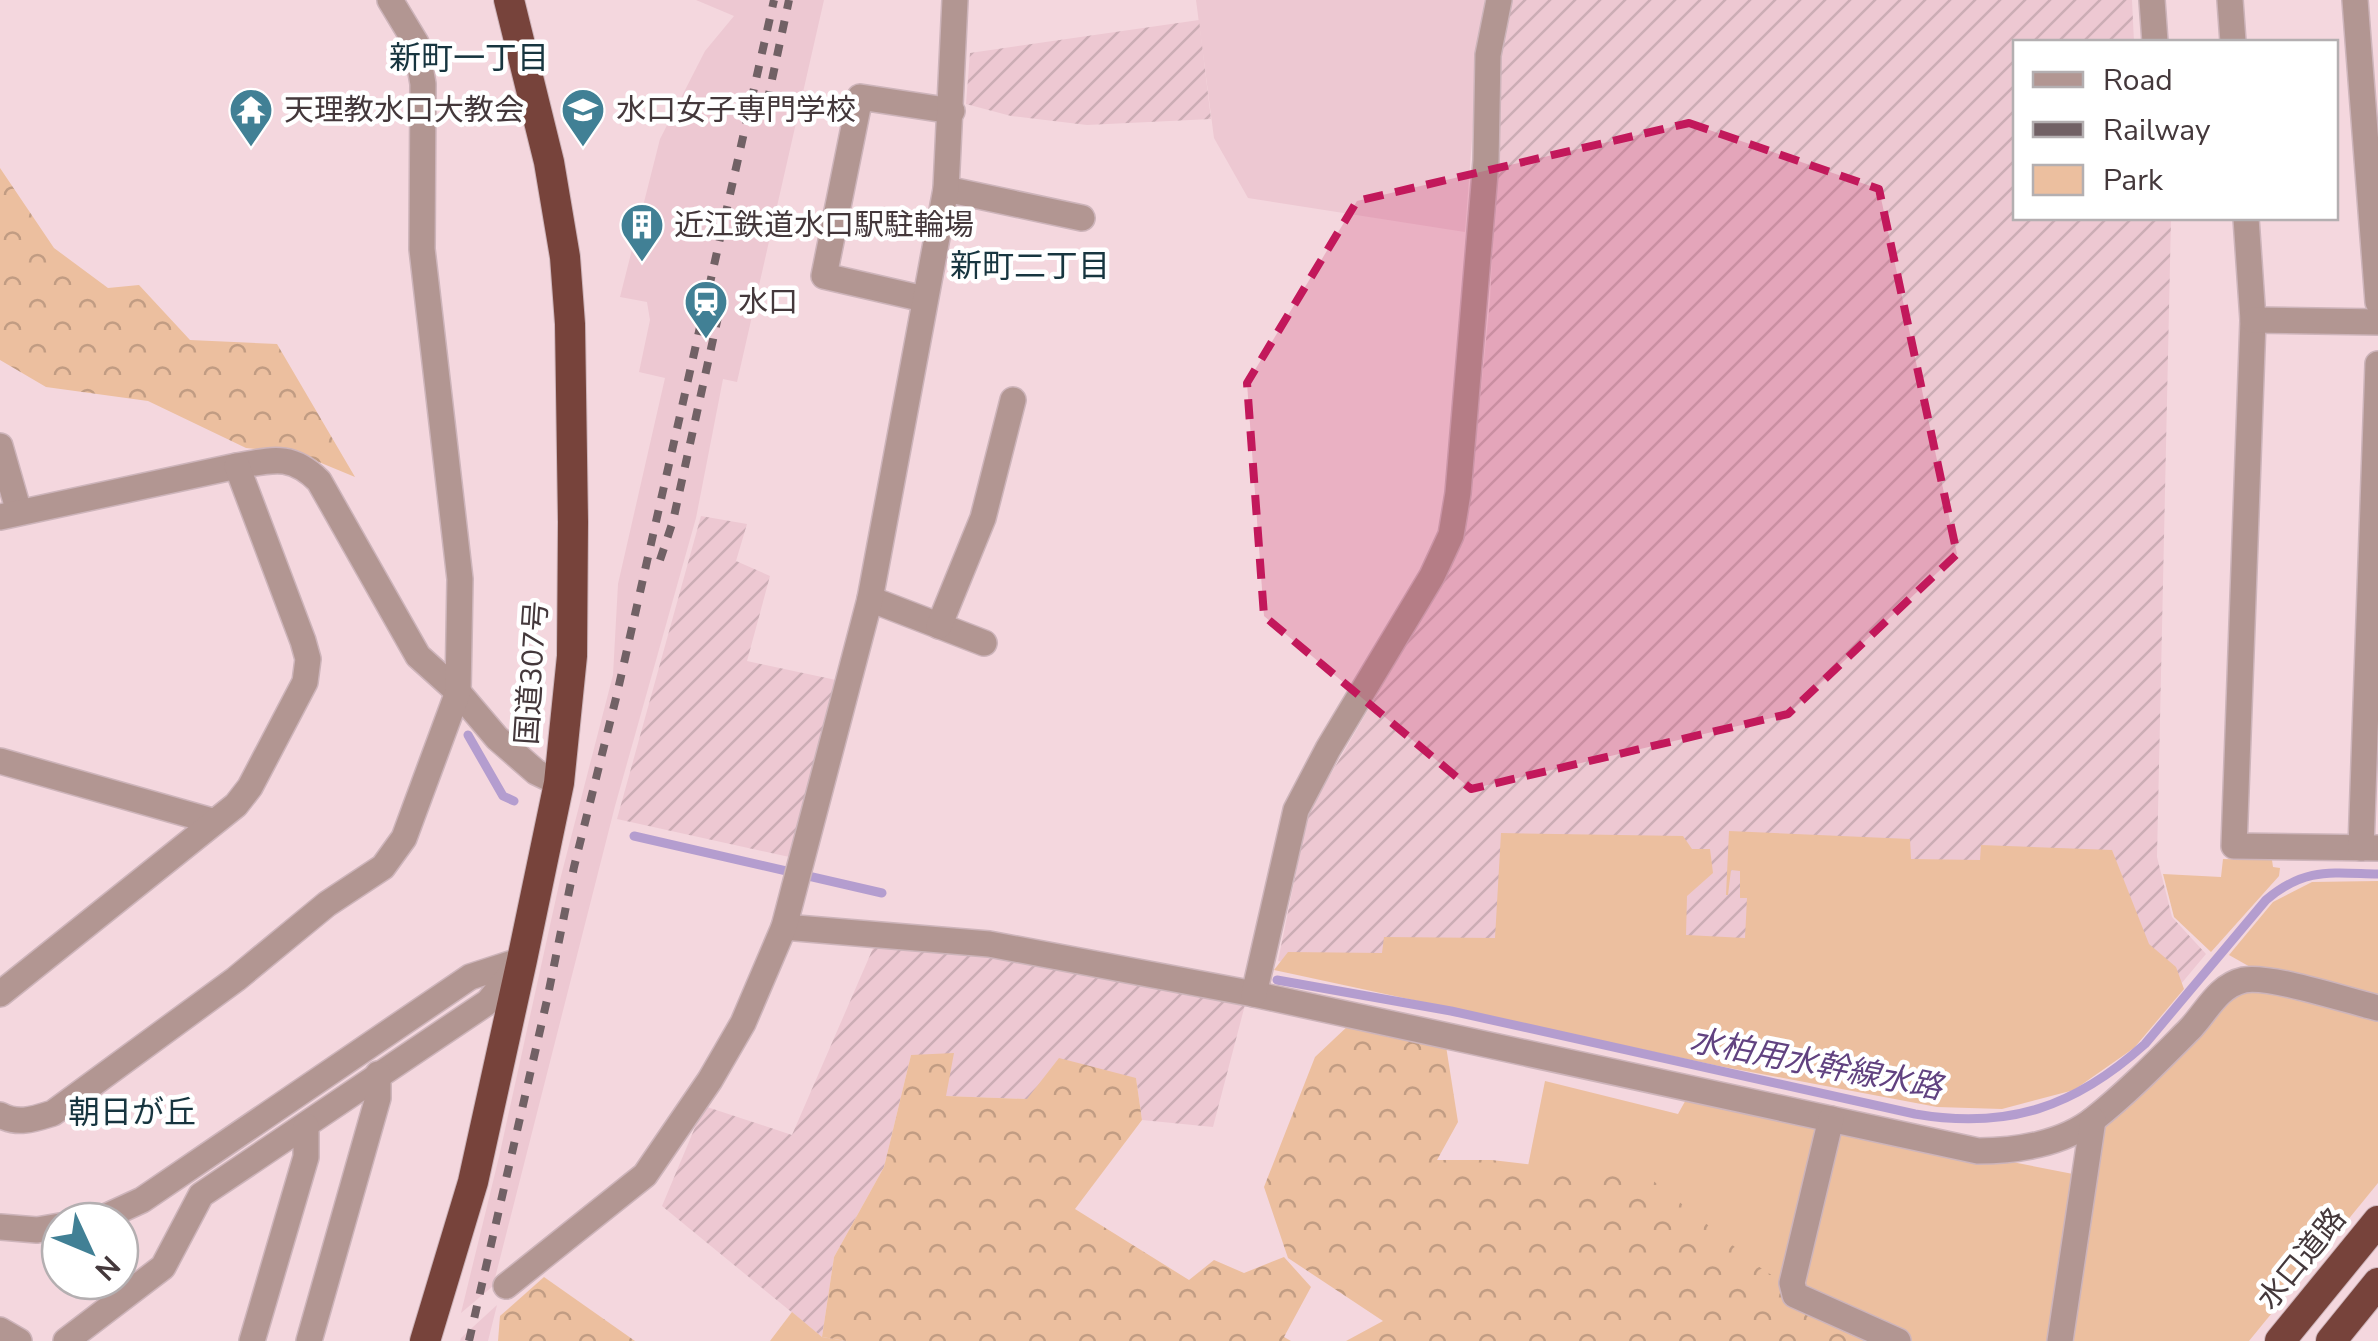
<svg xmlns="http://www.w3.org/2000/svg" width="2378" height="1341" viewBox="0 0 2378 1341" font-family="'Nunito Sans','Noto Sans JP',sans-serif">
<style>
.built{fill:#edc8d2}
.industrial{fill:url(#industrial-furrows)}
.green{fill:#ecbf9f}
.forest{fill:url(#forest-crowns)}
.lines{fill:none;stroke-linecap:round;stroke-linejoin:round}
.stream{stroke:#b49dcf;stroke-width:9}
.street-casing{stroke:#cdb4ba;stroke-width:28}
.highway-casing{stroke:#cdb4ba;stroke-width:32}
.street{stroke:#b29692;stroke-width:25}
.highway{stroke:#77433b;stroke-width:30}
.rail{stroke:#716165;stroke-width:8;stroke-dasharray:12 12;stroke-linecap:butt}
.marked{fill:#c2185b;fill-opacity:0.2;stroke:#c2185b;stroke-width:8;stroke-dasharray:20 12;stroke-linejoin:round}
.labels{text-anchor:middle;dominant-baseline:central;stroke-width:9;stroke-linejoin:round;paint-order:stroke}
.poi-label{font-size:30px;fill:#44383b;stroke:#fff;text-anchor:start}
.street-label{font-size:30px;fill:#44383b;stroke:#fff}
.neighbourhood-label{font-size:32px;fill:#17353f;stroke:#fff}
.water-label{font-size:32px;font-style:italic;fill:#614280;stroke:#fff}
</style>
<defs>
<pattern id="industrial-furrows" width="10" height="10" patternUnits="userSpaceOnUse" patternTransform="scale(2.5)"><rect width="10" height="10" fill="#edc8d2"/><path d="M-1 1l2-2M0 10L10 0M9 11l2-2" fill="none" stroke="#ccadb5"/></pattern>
<pattern id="forest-crowns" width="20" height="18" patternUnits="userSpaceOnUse" patternTransform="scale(2.5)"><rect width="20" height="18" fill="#ecbf9f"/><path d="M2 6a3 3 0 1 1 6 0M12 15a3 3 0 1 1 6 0" fill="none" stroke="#c19c83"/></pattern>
</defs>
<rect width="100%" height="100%" fill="#f4d7de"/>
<g class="built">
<path d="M 696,0 L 824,0 L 737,382 L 723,379 L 696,518 L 615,806 L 493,1286 L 461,1313 L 499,1157 L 560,880 L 613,675 L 618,584 L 665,378 L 639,372 L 650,320 L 647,302 L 620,297 L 660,139 L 705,51 L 734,16 Z"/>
<path d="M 1196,0 L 1489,0 L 1479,47 L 1465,232 L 1248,198 L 1214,138 Z"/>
<path d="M 497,1305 L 488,1341 L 460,1341 L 461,1338 Z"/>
</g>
<g class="industrial">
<path d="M 1507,0 L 2132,0 L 2134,42 L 2016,42 L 2016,218 L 2171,218 L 2157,857 L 2172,917 L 2206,954 L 2130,1045 L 1873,1094 L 1278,961 L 1308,813 L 1444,580 L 1457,549 L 1469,506 L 1490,301 L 1503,19 Z"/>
<path d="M 1199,20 L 1211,119 L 1087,125 L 1011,116 L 966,104 L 970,53 Z"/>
<path d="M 701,516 L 747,524 L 736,561 L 770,576 L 747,661 L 836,680 L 794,858 L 617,819 Z"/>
<path d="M 874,946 L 985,956 L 1246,1001 L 1213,1127 L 1142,1120 L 1136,1078 L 1027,1099 L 945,1096 L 911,1055 L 884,1167 L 834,1257 L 822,1337 L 662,1206 L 704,1106 L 792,1135 Z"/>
</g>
<g class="green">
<path d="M 1729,831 L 1910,839 L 1911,859 L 1980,860 L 1981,845 L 2112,850 L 2149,944 L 2176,967 L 2184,989 L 2134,1048 L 2074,1090 L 2002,1109 L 1937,1107 L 1719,1066 L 1274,970 L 1288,952 L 1382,953 L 1384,937 L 1495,938 L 1501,833 L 1683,836 L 1692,849 L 1710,849 L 1713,873 L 1687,896 L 1686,935 L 1745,938 L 1747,898 L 1740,898 L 1740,871 L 1731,870 L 1728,895 L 1726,895 Z"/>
<path d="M 2223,859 L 2272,860 L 2273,867 L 2280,868 L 2279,876 L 2211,952 L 2174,917 L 2163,874 L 2221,877 Z"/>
<path d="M 2378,881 L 2378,998 L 2252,968 L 2229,955 L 2273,902 L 2312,882 Z"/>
<path d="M 2261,986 L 2378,1018 L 2378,1183 L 2249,1341 L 2072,1341 L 2095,1143 L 2112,1116 L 2224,1001 Z"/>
<path d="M 1545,1081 L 1678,1114 L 1688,1096 L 1824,1126 L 1789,1284 L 1745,1269 L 1527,1171 Z"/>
<path d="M 1834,1127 L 2073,1174 L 2055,1341 L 1907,1341 L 1798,1293 Z"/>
<path d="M 792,1312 L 822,1337 L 846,1341 L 770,1341 Z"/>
</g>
<g class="forest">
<path d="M 0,168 L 54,248 L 108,288 L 139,285 L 190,340 L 277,344 L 355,477 L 297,453 L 246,448 L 148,401 L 46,387 L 0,360 Z"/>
<path d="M 1350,1024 L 1446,1046 L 1458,1122 L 1437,1160 L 1492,1160 L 1651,1179 L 1762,1269 L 1876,1341 L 1346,1341 L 1383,1321 L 1288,1258 L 1264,1187 L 1315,1057 Z"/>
<path d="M 954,1053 L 946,1096 L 1027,1099 L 1059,1058 L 1136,1078 L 1142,1120 L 1075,1209 L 1189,1280 L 1214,1260 L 1244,1273 L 1284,1257 L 1311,1287 L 1284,1337 L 1291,1341 L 846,1341 L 822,1337 L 834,1257 L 884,1167 L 911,1055 Z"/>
<path d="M 544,1277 L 635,1341 L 498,1341 L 500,1316 Z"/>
</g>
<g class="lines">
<g class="stream">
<path d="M 468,735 L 503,796 L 514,801"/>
<path d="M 634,836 L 882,893"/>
<path d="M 1277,980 L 1451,1011 L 1915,1114 C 2008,1130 2075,1107 2145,1044 L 2266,900 C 2305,867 2331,873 2378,874"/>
</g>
<defs>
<g id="street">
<path d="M 2152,0 L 2155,42"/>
<path d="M 2230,0 L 2233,42"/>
<path d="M 2355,0 L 2378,302"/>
<path d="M 946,189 L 1082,218"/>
<path d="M 2246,218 L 2253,320 L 2234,846 L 2378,848"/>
<path d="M 924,299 L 824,276 L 860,97 L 952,111"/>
<path d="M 2253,320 L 2378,322"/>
<path d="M 0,446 L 19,512"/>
<path d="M 0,517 L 237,466 C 272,460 291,453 319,481 L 418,656 L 458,692 L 497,738 L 536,772 L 559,783"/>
<path d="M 870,599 L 984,643"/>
<path d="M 939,626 L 983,518 L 1013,400"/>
<path d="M 0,761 L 212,821"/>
<path d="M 2361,848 L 2378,364"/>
<path d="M 784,927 L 989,944 L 1254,994 L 1978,1151 C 2016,1151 2063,1144 2094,1119 C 2127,1093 2159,1060 2189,1030 C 2206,1013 2217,986 2244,980 C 2271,975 2348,1001 2378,1008"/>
<path d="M 0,994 L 236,805 L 250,787 L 305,682 L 308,659 L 303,641 L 237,466"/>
<path d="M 1254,994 L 1296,810 L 1328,749 L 1432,576 L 1451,535 L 1458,493 L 1486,161 L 1488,55 L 1499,0"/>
<path d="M 0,1115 C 18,1125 34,1119 53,1113 L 236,979 L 327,904 L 383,867 L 404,838 L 458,692 L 460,579 L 422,249 L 423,84 L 416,43 L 390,0"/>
<path d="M 1831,1119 L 1792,1283 L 1795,1295 L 1898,1341"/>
<path d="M 87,1221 L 105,1217 L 142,1200 L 470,977 L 522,960"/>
<path d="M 0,1227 L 37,1230 L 60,1226"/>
<path d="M 506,1286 L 645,1175 L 710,1080 L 743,1023 L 784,927 L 870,599 L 946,189 L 955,0"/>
<path d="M 0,1330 L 19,1341"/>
<path d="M 66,1341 L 163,1267 L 201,1195 L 488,1002 L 522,960"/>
<path d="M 252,1341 L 306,1157 L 306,1126"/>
<path d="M 309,1341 L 378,1098 L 378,1074"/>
<path d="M 2060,1341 L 2093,1120"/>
</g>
<g id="highway">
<path d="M 425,1341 L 473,1182 L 522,960 L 559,783 L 572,656 L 573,522 L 570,324 L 565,257 L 549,162 L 509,0"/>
<path d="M 2280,1341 L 2378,1221"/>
<path d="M 2331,1341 L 2378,1283"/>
</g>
</defs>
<use href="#street" class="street-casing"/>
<use href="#highway" class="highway-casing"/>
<use href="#street" class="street"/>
<use href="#highway" class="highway"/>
<g class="rail">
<path d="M 767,103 L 789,0"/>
<path d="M 660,560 L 673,521 L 718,317"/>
<path d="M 469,1341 L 547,1000 L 574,867 L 617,694 L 774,0"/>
</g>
</g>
<path class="marked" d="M 1689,123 L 1879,189 L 1957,554 L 1788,714 L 1471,789 L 1264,616 L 1247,383 L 1357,201 Z"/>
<defs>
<symbol id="temple-pin" viewBox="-11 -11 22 30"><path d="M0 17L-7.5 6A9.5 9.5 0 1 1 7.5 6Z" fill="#418095" stroke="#fff"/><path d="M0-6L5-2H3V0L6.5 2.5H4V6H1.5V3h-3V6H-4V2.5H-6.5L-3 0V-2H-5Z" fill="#fff"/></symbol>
<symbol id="university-pin" viewBox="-11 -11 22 30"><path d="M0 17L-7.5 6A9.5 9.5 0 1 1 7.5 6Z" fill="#418095" stroke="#fff"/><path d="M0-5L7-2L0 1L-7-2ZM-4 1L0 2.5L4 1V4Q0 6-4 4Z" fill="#fff"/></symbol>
<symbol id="building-pin" viewBox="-11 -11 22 30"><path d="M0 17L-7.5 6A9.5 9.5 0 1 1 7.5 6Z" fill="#418095" stroke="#fff"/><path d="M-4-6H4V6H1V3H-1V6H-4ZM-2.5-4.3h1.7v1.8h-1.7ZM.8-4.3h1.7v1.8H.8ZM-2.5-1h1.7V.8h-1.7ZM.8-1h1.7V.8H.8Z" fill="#fff"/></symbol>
<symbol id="station-pin" viewBox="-11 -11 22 30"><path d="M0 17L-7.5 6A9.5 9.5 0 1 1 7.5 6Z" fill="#418095" stroke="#fff"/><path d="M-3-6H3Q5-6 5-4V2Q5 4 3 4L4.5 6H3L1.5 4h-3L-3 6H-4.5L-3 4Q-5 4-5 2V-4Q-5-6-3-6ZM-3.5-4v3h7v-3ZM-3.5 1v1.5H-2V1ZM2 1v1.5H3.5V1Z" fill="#fff"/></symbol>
</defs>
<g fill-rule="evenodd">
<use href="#temple-pin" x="226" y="85" width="50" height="68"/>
<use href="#university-pin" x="558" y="85" width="50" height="68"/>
<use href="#building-pin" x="617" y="200" width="50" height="68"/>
<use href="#station-pin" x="681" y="277" width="50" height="68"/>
</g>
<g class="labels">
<g class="poi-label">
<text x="284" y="110">天理教水口大教会</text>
<text x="616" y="110">水口女子専門学校</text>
<text x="674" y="225">近江鉄道水口駅駐輪場</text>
<text x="738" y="302">水口</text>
</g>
<g class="street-label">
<text transform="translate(532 673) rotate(-86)">国道307号</text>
<text transform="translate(2302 1259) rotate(-51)">水口道路</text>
</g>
<g class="neighbourhood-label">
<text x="469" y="58">新町一丁目</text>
<text x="1030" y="266">新町二丁目</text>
<text x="132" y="1112">朝日が丘</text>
</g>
<g class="water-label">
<text transform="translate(1816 1064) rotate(11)">水柏用水幹線水路</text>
</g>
</g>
<rect x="2013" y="40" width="325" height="180" fill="#ffffff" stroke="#b4afb1" stroke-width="2.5"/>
<rect x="2033" y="72" width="50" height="15" fill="#b29692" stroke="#b4afb1" stroke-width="2.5"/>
<text x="2103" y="90" font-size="30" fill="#44383b">Road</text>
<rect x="2033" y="122" width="50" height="15" fill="#716165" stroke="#b4afb1" stroke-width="2.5"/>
<text x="2103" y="140" font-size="30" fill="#44383b">Railway</text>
<rect x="2033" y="165" width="50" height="30" fill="#ecbf9f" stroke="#b4afb1" stroke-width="2.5"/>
<text x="2103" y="190" font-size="30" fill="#44383b">Park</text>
<g transform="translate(90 1251) rotate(134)"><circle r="48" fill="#ffffff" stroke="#b4afb1" stroke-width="2.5"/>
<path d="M0-8L18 38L0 25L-18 38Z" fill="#418095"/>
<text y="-15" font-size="28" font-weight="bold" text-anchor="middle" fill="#44383b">N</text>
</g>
</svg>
